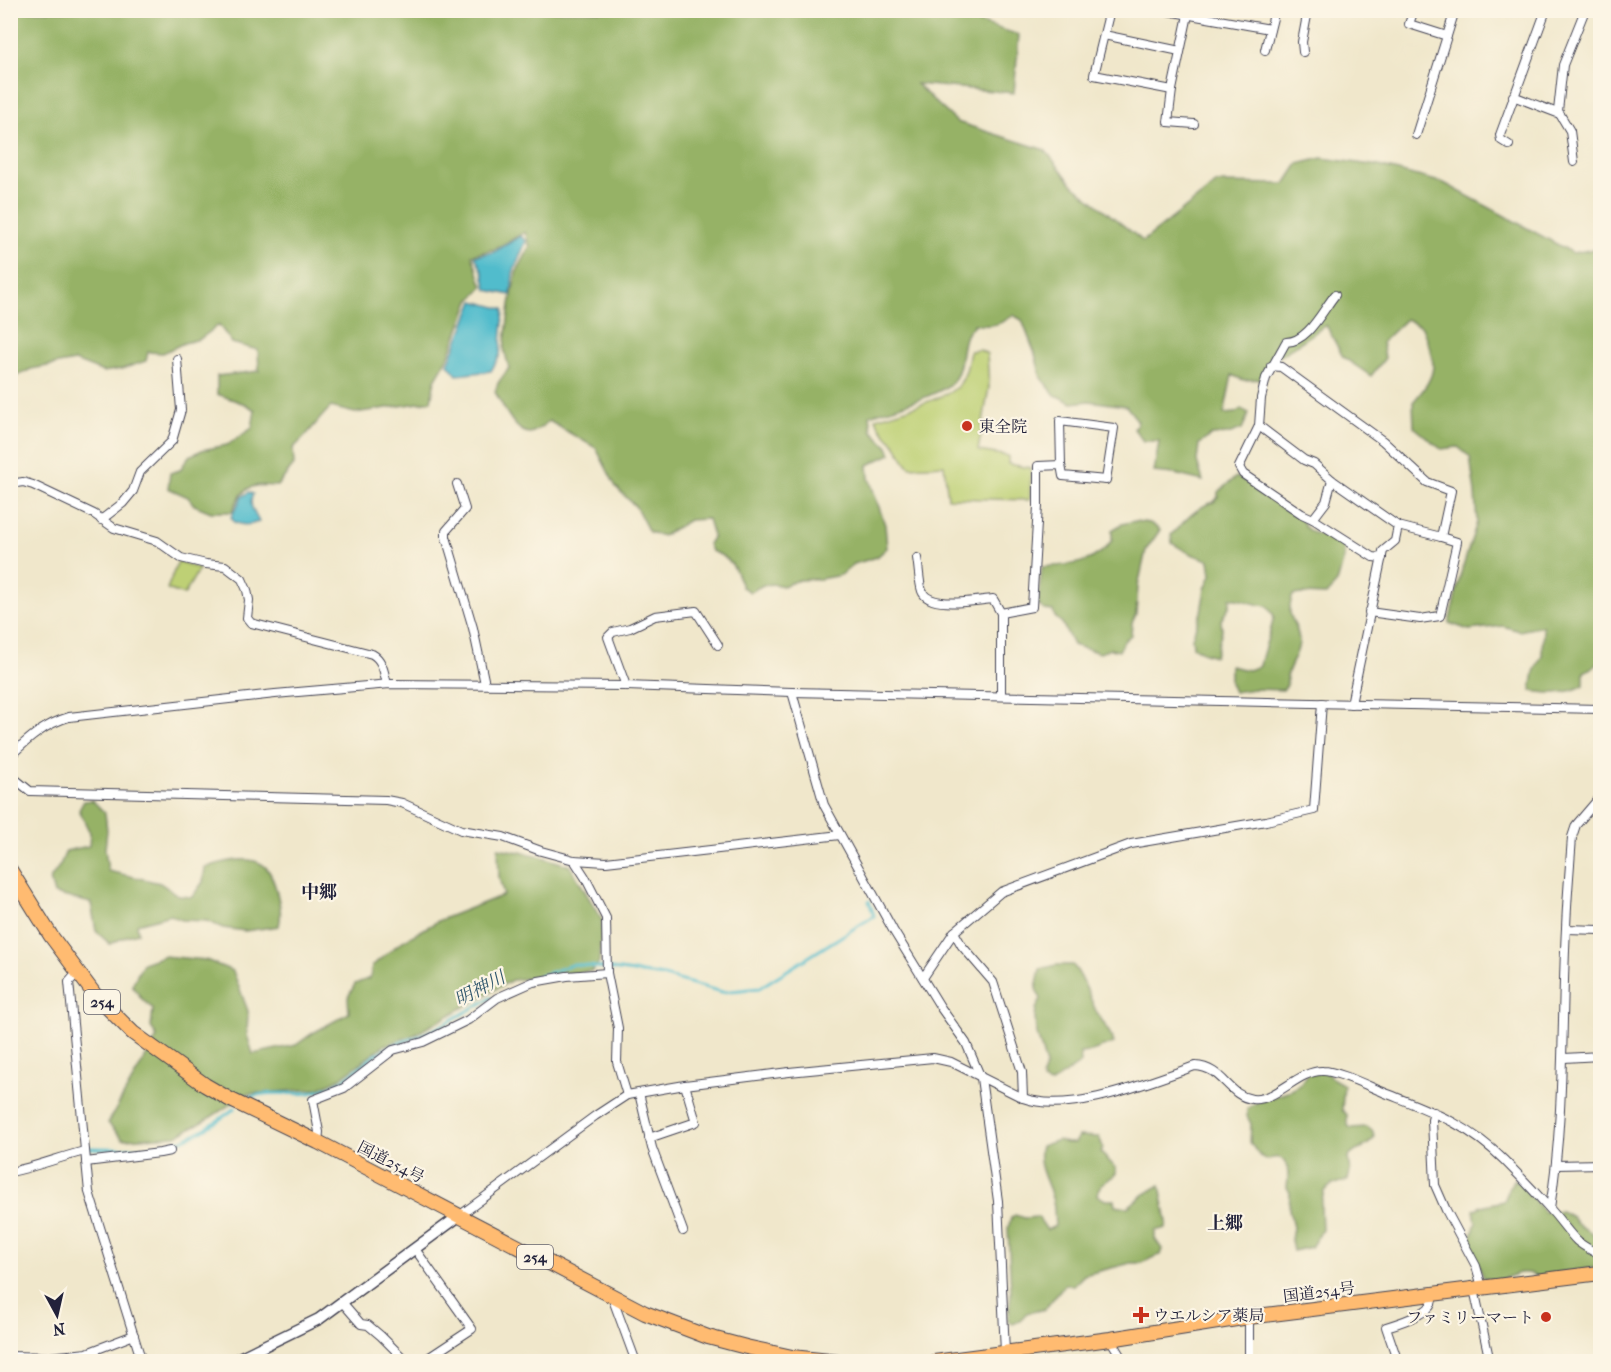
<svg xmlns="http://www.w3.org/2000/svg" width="1611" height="1372" viewBox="0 0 1611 1372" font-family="'IM FELL French Canon','Noto Serif JP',serif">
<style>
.green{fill:#bed074;stroke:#707958;stroke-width:1.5}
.forest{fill:#96b266;stroke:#5c6a50;stroke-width:1.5}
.water{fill:#51bccc;stroke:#3a6f84;stroke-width:1.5}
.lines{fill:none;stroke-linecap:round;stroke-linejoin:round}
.stream{stroke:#51bccc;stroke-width:3}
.minor-casing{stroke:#414051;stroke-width:10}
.tertiary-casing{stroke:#414051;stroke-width:13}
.trunk-casing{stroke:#414051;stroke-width:16}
.minor{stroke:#fff;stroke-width:8}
.tertiary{stroke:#fff;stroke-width:10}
.trunk{stroke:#ffbb71;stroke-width:14}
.poi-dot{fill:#c8321e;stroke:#fcf5e5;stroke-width:2}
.labels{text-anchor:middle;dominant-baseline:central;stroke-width:4.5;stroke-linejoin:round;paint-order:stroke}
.shield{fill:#fcf5e5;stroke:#63616e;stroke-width:1.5}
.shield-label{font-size:15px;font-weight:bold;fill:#22223b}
.poi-label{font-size:16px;fill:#22223b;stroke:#fcf5e5;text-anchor:start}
.street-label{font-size:16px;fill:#22223b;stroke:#fcf5e5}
.neighbourhood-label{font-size:18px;font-weight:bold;fill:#22223b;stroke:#fcf5e5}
.water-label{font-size:18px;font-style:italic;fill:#32586e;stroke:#fcf5e5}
</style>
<rect width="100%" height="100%" fill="#fcf5e5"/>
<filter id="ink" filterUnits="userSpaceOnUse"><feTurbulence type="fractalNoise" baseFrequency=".0167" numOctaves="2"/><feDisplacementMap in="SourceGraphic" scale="12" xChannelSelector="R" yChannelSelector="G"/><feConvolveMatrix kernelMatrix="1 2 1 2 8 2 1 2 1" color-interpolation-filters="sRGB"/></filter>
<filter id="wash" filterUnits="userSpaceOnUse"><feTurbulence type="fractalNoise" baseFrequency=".008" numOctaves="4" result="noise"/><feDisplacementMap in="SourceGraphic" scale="24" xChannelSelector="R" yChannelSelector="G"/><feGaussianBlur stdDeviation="1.35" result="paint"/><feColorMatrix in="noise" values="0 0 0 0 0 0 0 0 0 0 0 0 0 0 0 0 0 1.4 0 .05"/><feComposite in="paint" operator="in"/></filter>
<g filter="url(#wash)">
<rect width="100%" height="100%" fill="#f0e7cb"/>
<g class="green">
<path d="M 980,350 L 987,354 L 989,387 L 978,451 L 1008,456 L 1008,464 L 1031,468 L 1030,500 L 948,498 L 944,465 L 910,467 C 902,459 900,450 893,442 C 886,434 879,429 876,418 C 894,413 944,399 957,387 C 966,378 968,363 970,351 Z"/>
<path d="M 178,561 L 199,569 L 184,595 L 167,589 Z"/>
</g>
<g class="forest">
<path d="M 11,11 L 945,11 L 1019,35 L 1014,93 L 916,84 L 957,122 L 1045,150 L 1073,185 L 1143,241 L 1217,183 L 1285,184 L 1298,164 L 1322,158 L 1379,166 L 1444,183 L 1573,253 L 1600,248 L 1600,663 L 1584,672 L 1584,685 C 1567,695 1550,694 1531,691 L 1534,672 L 1542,655 L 1543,626 L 1519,631 L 1503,626 L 1469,630 L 1449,623 L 1461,573 L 1477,522 L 1475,493 L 1470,457 L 1458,447 L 1441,449 L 1414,427 L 1413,402 C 1440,372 1436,363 1422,327 L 1406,319 L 1382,342 L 1385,358 L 1371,376 L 1343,357 L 1326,325 L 1264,367 L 1263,379 L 1243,380 L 1232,375 L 1224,414 L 1235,413 L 1241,409 L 1249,413 L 1242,429 L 1228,434 L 1212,435 L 1199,444 L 1197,461 L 1203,481 L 1174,474 L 1154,472 L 1159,441 L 1143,441 L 1134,429 L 1138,421 L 1126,406 L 1089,401 L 1072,403 L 1055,395 L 1041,378 L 1035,354 L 1022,320 L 1013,315 C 1001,325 990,327 974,324 C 972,328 968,331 966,335 C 960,349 963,367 954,380 C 944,395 888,409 870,415 L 872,431 L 888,447 L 891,454 L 868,465 L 869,478 L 885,525 L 887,548 L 877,557 L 854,564 L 841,575 L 820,579 L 799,580 L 783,586 L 774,584 L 763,585 L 750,592 L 742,587 C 735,567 732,558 711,551 L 708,544 L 713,536 L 708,519 L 689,520 L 663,536 L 649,532 L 636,507 L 616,487 L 596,448 L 549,421 C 544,425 538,430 533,432 C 517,439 502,403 495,392 L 498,383 L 509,368 L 504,349 L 510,305 L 516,273 L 530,247 L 525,232 L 495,249 L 472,255 L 483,287 L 470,301 L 448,358 L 435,380 L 431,401 L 355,413 L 331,407 C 317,420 308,436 293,448 L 294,465 L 277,486 C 249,484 243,486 232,512 L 211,512 L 194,505 L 188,497 L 168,488 L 170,473 L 180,470 L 189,456 L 202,450 L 227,445 L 252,428 L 255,410 L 245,404 L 217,394 L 217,376 L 259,371 L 258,350 L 232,343 L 219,325 L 200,339 L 184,343 L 163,353 L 148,352 L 146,361 L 122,369 L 103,372 L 75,361 L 31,369 L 11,379 Z"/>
<path d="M 1236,477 L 1249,483 L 1259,494 L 1270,498 L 1282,508 L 1301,518 L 1305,527 L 1313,533 L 1333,536 L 1344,546 L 1344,558 L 1337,583 L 1326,595 L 1302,594 L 1293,595 C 1284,618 1297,620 1299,640 C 1300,656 1284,669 1287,685 L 1283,690 L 1254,689 L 1234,692 L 1230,683 L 1230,666 L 1248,670 L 1260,666 C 1263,649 1271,633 1274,616 L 1267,606 C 1254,605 1244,599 1230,598 L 1230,605 L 1221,620 L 1222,630 L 1215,656 L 1202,652 L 1193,646 L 1192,638 L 1201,612 L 1205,589 L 1211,575 L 1209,560 C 1195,557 1184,551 1172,543 L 1171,535 C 1182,524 1198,505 1214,502 L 1218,497 L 1218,492 Z"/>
<path d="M 1135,521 L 1150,523 L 1160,530 L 1146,550 L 1138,586 L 1136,614 L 1132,623 L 1131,635 L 1124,641 L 1119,651 L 1110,649 L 1100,653 L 1073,645 L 1062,623 L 1055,617 L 1053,611 L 1044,610 L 1038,604 L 1042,567 C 1069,565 1096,565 1112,540 L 1112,530 L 1122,524 Z"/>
<path d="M 92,800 L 105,813 L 107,830 L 105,849 L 108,871 L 160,883 L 179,896 L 192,897 L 203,882 L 205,868 C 221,862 256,852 268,870 C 273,877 275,885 277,893 C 280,905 282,914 279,926 L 245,931 L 223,928 L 207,921 L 182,920 L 170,915 L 137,924 L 138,933 L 127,936 L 110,944 L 96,931 L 91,903 L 54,894 L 50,879 L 60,865 L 66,851 L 89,846 L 90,833 L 79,810 L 84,801 Z"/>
<path d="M 498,848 L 536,855 L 570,866 L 602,920 L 599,963 L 592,971 L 512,980 L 414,1035 L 385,1045 L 339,1079 L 318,1089 L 246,1094 L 211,1117 L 176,1136 L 123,1139 L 108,1123 L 157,1037 L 151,1027 L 153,1009 L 141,998 L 132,985 L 143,963 L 163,956 L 206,960 L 233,971 L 248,1011 L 247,1035 L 253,1054 L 296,1045 L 313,1033 L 349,1013 L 348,997 L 355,984 L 370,978 L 372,966 L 401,942 L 440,920 L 504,895 L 499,878 Z"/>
<path d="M 1057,965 L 1073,965 C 1084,978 1089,997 1097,1013 C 1103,1023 1111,1032 1114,1043 L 1089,1052 L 1080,1053 L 1081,1063 L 1050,1084 L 1043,1081 L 1042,1076 L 1046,1065 L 1037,1034 L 1035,1019 L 1036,1009 L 1041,999 L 1036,989 L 1040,969 Z"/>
<path d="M 1323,1068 L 1330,1077 L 1344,1085 L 1342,1110 L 1347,1115 L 1347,1123 L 1350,1128 L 1367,1127 L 1372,1131 L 1375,1137 C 1367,1149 1355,1148 1348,1158 L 1350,1171 L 1348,1180 L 1332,1185 L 1324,1191 L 1321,1205 L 1322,1230 L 1311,1247 L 1293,1251 L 1291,1240 L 1293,1227 L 1289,1209 L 1290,1193 L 1287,1187 C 1289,1173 1290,1150 1267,1160 C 1259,1157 1255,1150 1250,1142 L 1251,1124 L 1247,1116 L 1247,1109 C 1266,1092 1295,1100 1308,1073 Z"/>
<path d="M 1079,1136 L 1099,1137 L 1103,1147 L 1101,1153 L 1116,1168 L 1116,1174 C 1107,1181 1099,1183 1097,1195 L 1105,1200 L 1114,1200 L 1115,1205 L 1128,1207 L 1140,1197 L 1160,1185 L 1167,1222 L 1166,1228 L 1155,1231 L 1155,1239 L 1162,1249 L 1160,1255 L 1141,1263 L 1131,1263 L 1084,1275 L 1074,1285 L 1064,1285 L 1045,1309 L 1027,1313 L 1020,1321 L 1013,1324 L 1008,1321 L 1011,1293 L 1008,1228 L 1011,1218 L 1015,1215 L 1025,1218 L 1038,1217 L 1047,1230 L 1055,1226 C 1054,1218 1055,1210 1053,1202 C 1050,1184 1035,1166 1041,1146 L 1058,1140 L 1066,1143 L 1075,1143 Z"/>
<path d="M 1513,1180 L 1519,1182 L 1544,1212 L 1561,1211 L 1572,1217 L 1577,1224 L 1600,1238 L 1600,1267 L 1538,1276 C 1514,1265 1508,1286 1484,1278 L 1471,1248 L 1471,1238 L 1476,1223 L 1474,1210 L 1481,1206 L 1504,1201 Z"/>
</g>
<g class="water">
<path d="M 521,236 L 526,241 L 513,273 L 511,295 L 487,290 L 483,272 L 475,256 L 494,252 Z"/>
<path d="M 474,301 L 504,309 L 500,355 L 491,371 L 457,375 L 448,364 Z"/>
<path d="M 249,492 L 253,494 C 248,505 254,512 259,522 C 249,525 243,526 234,522 L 231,517 L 242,497 Z"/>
</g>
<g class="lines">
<g class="stream">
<path d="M 535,978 L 574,964 L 664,976 L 722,992 L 759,988 L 874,916 L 869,901"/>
<path d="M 243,1102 C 261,1087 293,1097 314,1092 C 349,1085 360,1061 388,1048 C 399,1042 411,1040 422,1035 C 446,1025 468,1010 491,998"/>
<path d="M 88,1148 C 114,1148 143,1150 169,1144 C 191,1139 217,1122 235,1108"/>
</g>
</g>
</g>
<g filter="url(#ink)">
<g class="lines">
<defs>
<g id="minor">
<path d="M 1110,10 L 1094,75 L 1172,90 L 1189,10"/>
<path d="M 1162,10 L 1270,29"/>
<path d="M 1414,10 L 1409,24 L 1447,36 L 1455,10"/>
<path d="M 1104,35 L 1180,51"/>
<path d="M 1265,50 L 1275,10"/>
<path d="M 1303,52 L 1302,42 L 1308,10"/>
<path d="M 1172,90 L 1168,122 L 1194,124"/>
<path d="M 1513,96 L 1560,114"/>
<path d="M 1416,135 L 1447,36"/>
<path d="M 1509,145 L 1501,140 L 1500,135 L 1546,10"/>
<path d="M 1574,162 L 1570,131 L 1558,111 L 1563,65 L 1585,10"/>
<path d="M 1335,295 C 1322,311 1308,342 1286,342 L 1266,378 L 1261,398 L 1259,426 L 1239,467 L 1243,474 L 1302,514 L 1313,519 L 1373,557 L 1382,558"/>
<path d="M 1259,426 L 1304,460 L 1314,464 L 1332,480 L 1398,526 L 1441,537 L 1451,491 L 1427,482 L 1383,441 L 1281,367 L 1271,366"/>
<path d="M 10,484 L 23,482 L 33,485 L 94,514 L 114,528 L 157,541 L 181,558 L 206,564 L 225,566 L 242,579 L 247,590 L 249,600 L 247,618 L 251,623 L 372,654 C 383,660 384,673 387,684"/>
<path d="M 457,484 L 465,509 L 446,531 L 446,537 L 473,628 L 485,684"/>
<path d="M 1313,519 L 1326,502 L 1332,480"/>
<path d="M 101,520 L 123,503 L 133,491 L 140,472 L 172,441 L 181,410 L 177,359"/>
<path d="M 917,558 C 919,569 919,582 922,591 C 929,610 977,600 993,599 L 1001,613"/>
<path d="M 1369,612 L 1420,619 L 1440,616 L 1457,542 L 1441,537"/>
<path d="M 626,686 L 608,637 L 613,632 L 630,628 L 655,616 L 696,611 L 718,645"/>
<path d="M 792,692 L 824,805 L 893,930 L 941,1008 L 966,1043 L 981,1078 L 998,1201 L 1005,1352"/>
<path d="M 1001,696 L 1001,613 L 1032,607 L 1038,506 L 1038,466 L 1061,465 L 1060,421 L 1114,428 L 1106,480 L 1063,476 L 1061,465"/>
<path d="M 1351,704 L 1383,551 L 1395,541 L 1398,526"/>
<path d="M 10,756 C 29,738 45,724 69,717 L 275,694 L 390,684 L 626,686 L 792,692 L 1600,709"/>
<path d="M 10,775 L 30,791 L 386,800 L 402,803 L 461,830 L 503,837 L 541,851 L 574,860 L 606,862 L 840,835"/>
<path d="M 574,860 L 585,877 L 606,918 L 607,973 L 618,1028 L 617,1062 L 627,1095"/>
<path d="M 1566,929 L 1600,930"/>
<path d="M 954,932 L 962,946 L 993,982 L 1022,1072 L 1023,1098"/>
<path d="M 77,973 L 69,982 L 89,1192 L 142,1362"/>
<path d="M 923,978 L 954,932 L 1001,892 L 1131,844 L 1266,821 L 1314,810 L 1322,703"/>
<path d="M 1564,1058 L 1600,1056"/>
<path d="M 639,1093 L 652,1148 L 683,1231"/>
<path d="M 1434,1112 L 1432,1120 L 1435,1185 L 1446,1210 L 1476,1266 L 1482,1287"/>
<path d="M 649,1138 L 696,1122 L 685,1085"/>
<path d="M 318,1142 L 319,1132 L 313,1100 L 344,1088 L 393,1050 L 423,1042 L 468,1020 L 497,998 L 533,982 L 567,976 L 607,973"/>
<path d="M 86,1162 L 160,1153 L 170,1151"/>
<path d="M 1557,1165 L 1600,1164"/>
<path d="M 10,1172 C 36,1167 60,1157 85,1151"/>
<path d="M 1550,1208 C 1565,1115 1561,1022 1566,928 C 1567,898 1570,867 1572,837 L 1576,825 L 1600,797"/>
<path d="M 459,1216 L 595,1116 L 627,1095 L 685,1085 L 789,1072 L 933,1058 L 951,1062 L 1023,1098 C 1070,1115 1149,1082 1195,1066 C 1223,1067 1228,1096 1252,1099 C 1276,1102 1298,1070 1323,1071 C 1338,1071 1368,1086 1383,1092 C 1430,1111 1467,1123 1504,1160 C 1520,1176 1536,1193 1551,1210 C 1560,1220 1568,1232 1577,1241 C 1584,1247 1593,1251 1600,1255"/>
<path d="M 415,1249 L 472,1329 L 422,1362"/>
<path d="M 1474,1289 L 1490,1362"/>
<path d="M 612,1297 L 636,1362"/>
<path d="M 342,1302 L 361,1324 L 368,1325 L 381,1336 L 407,1362"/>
<path d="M 1110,1339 L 1124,1362"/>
<path d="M 10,1356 L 50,1357 L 87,1353 L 134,1335"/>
<path d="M 1249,1362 L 1249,1317"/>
<path d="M 1398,1362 L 1386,1327 C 1396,1324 1428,1314 1431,1304 C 1432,1302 1432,1297 1432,1294"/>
</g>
<path id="tertiary" d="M 231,1362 L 319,1319 L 459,1216"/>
<g id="trunk">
<path d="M 10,870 L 51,936 L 95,995 L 133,1033 L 205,1085 L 229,1099 L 318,1142 L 645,1313 L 708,1337 L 746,1347 L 792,1357 L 839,1362"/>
<path d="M 934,1362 L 1110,1339 L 1249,1317 L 1600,1273"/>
</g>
</defs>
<use href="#minor" class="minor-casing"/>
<use href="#tertiary" class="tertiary-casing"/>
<use href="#trunk" class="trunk-casing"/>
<use href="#minor" class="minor"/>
<use href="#tertiary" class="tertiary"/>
<use href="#trunk" class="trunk"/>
</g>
</g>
<g class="poi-dot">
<circle cx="967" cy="426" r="6"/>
<path d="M1138 1306h6v6h6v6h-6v6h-6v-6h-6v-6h6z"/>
<circle cx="1546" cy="1317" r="6"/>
</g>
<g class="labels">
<g class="shield">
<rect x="84" y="990" width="36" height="24" rx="4.5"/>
<rect x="517" y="1245" width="36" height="24" rx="4.5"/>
</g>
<g class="shield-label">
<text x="102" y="1002">254</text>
<text x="535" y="1257">254</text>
</g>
<g class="poi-label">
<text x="979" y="426">東全院</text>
<text x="1153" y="1315">ウエルシア薬局</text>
<text x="1534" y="1317" text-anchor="end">ファミリーマート</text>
</g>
<g class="street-label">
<text transform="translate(391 1162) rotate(27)">国道254号</text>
<text transform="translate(1319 1292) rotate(-7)">国道254号</text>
</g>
<g class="neighbourhood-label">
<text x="319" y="892">中郷</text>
<text x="1225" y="1223">上郷</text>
</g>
<g class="water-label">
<text transform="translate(480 989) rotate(-28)">明神川</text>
</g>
</g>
<rect width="1611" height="1372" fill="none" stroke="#fcf5e5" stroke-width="36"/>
<g transform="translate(57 1315) rotate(172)" stroke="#fcf5e5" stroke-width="4.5" paint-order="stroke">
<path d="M0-4.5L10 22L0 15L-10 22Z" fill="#22223b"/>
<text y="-9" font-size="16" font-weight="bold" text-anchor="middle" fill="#22223b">N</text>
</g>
</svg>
